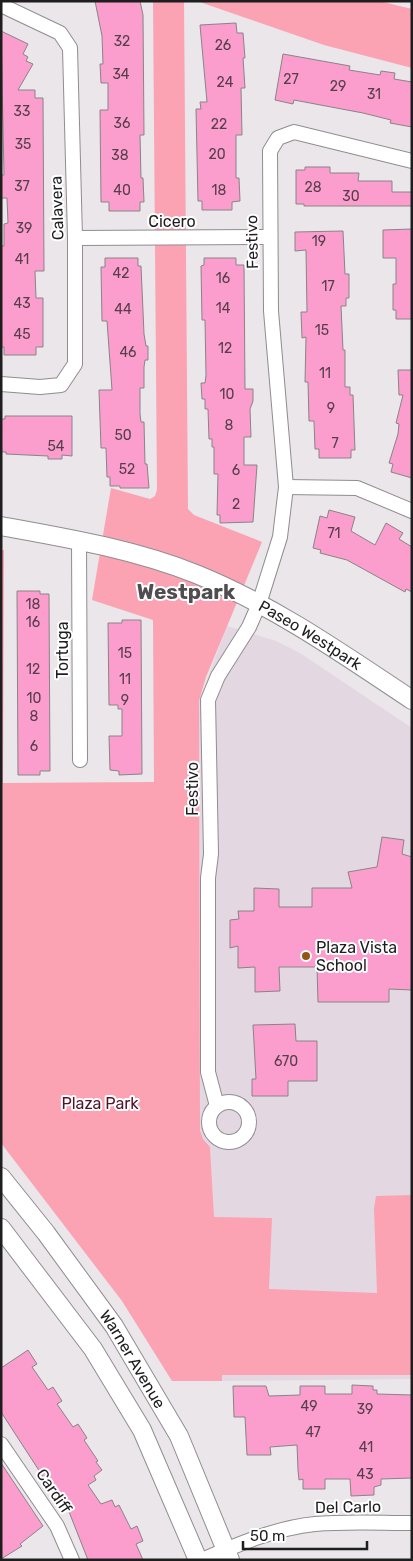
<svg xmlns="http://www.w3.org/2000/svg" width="413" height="1561" viewBox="0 0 413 1561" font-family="Rubik,sans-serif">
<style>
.built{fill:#e3d8e1}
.green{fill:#fba2b3}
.building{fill:#fb9dcd;stroke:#898486}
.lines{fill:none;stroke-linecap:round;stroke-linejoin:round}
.minor-casing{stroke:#908d90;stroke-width:16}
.tertiary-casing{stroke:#908d90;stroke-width:20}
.minor{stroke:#fff;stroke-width:14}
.tertiary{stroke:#fff;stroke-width:18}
.poi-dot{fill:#915614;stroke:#fff;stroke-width:2}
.labels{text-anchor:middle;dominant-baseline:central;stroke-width:4;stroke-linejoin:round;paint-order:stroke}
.number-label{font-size:14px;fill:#563e4a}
.street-label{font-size:16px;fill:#1f1e1f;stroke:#fff}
.poi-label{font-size:16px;fill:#1f1e1f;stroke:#fff;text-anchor:start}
.park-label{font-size:16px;fill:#521326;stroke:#fff}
.district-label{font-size:21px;font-weight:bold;fill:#504d50;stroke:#fff}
</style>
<rect width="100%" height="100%" fill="#eae6ea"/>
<path class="built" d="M 227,626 L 276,641 L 300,653 L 412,728 L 412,1379 L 222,1381 L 210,1147 L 203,1139 L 200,1130 L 199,783 L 199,701 Z"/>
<g class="green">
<path d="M 153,1 L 184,1 L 188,509 L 194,515 L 262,542 L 206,677 L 199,701 L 200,1130 L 203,1139 L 210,1147 L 214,1217 L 272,1218 L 269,1289 L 377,1293 L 374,1209 L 376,1196 L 412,1195 L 412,1375 L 222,1375 L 222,1381 L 172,1381 L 122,1301 L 1,1143 L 1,550 L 4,550 L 3,783 L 154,782 L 153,620 L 92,600 L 111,488 L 150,499 L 155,496 L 157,490 Z"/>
<path d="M 197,1 L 379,1 L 412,9 L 412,68 L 324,45 Z"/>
</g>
<g class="building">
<path d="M 95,1 L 140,1 L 143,15 L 144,135 L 140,135 L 141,178 L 143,178 L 144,202 L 140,202 L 140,211 L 109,211 L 109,202 L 101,202 L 100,110 L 108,110 L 108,83 L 101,83 L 100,64 L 103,64 L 102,36 Z"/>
<path d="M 236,23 L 237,33 L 243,33 L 245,58 L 243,58 L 245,88 L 241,88 L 242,135 L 236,135 L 236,178 L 239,178 L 240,201 L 232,202 L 232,210 L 202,210 L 202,201 L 198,201 L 196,109 L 201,109 L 200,102 L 207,102 L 200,25 Z"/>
<path d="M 1,31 L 28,44 L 23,54 L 28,57 L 26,61 L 33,64 L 18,90 L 35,90 L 35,98 L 43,98 L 44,271 L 35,271 L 36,298 L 43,298 L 43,347 L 36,347 L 36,355 L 4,355 L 4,347 L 1,347 L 1,246 L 4,246 L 4,224 L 8,223 L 7,198 L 1,198 L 1,175 L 4,175 Z"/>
<path d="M 283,54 L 350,66 L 349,70 L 380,75 L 381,71 L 395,73 L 394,79 L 412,82 L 412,127 L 390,123 L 391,120 L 363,113 L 294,100 L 293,104 L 275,100 Z"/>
<path d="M 305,167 L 330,167 L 330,173 L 359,173 L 358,181 L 392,181 L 392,192 L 412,192 L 412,206 L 304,206 L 304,204 L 296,204 L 296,170 L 305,170 Z"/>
<path d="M 412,229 L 412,319 L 396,319 L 396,310 L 393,310 L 393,284 L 396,284 L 396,258 L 383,258 L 383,230 Z"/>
<path d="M 343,231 L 345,274 L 349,274 L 349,298 L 346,298 L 346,306 L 341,306 L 343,350 L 345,350 L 345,387 L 350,387 L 350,395 L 353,395 L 355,450 L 351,450 L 351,458 L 319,458 L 319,449 L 315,449 L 314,421 L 309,421 L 308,382 L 305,382 L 306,337 L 302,338 L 301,312 L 307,312 L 306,250 L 295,251 L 295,232 Z"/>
<path d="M 105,258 L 138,258 L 138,266 L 141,266 L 144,334 L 146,346 L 148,346 L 148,360 L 145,360 L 144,367 L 144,388 L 140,388 L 140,414 L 141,422 L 144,422 L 145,464 L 147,464 L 149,488 L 120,488 L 120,486 L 110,486 L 110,477 L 107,477 L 106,448 L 101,448 L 99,390 L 112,390 L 107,321 L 102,321 L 101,267 L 105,267 Z"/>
<path d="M 204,258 L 236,258 L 236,265 L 244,265 L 245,389 L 253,389 L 253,401 L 250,409 L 251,437 L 244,437 L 244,465 L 257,465 L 253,522 L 220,523 L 220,515 L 217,515 L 218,474 L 214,474 L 214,447 L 212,447 L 212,439 L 209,439 L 208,409 L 205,409 L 205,399 L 202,399 L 201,383 L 205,383 L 206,375 L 205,320 L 202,320 L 201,266 L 204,265 Z"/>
<path d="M 398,370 L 412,370 L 412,478 L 391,472 L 393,464 L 389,463 L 398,434 L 399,424 L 396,423 L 403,395 L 399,395 Z"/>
<path d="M 5,416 L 72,416 L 72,456 L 62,455 L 62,459 L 48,459 L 48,456 L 6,454 L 6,452 L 1,452 L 1,419 L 5,419 Z"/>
<path d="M 329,510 L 355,517 L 351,531 L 375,545 L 386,523 L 403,533 L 399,539 L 412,547 L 412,592 L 406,589 L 405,592 L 347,560 L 320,553 L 321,550 L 313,548 L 320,516 L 327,518 Z"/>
<path d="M 17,591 L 40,591 L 40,594 L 49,594 L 50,771 L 40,771 L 40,775 L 18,775 Z"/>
<path d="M 122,620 L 141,620 L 142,774 L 119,775 L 119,771 L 110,770 L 109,736 L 122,736 L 122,709 L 118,709 L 118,705 L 109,705 L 108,623 L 122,623 Z"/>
<path d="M 382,837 L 404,840 L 402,854 L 412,857 L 412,990 L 389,989 L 389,1002 L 318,1002 L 317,967 L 279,967 L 280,991 L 255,992 L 255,967 L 238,968 L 238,946 L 230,948 L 230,920 L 239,919 L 238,911 L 254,911 L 254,888 L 279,889 L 279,907 L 312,907 L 312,888 L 352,888 L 348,872 L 377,867 Z"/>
<path d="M 295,1024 L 296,1041 L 317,1041 L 317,1081 L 288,1081 L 288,1096 L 252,1096 L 252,1079 L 256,1079 L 253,1025 Z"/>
<path d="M 28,1350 L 37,1364 L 32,1367 L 48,1390 L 53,1387 L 62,1401 L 57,1404 L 73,1427 L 78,1424 L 87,1438 L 84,1440 L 98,1461 L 96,1462 L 102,1470 L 94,1476 L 96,1480 L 88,1485 L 101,1504 L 112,1500 L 115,1507 L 119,1505 L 131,1529 L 137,1526 L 143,1541 L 136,1544 L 143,1560 L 88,1560 L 64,1499 L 61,1501 L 53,1492 L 1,1412 L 1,1368 Z"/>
<path d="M 352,1385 L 373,1386 L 373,1390 L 377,1390 L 377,1394 L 412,1395 L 412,1478 L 381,1479 L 381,1485 L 374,1487 L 374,1495 L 351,1496 L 350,1479 L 325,1479 L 325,1489 L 303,1489 L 303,1479 L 299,1480 L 298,1470 L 297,1445 L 270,1447 L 271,1455 L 247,1455 L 245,1417 L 234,1417 L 233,1386 L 266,1386 L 269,1396 L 300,1395 L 300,1386 L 325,1386 L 325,1394 L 352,1394 Z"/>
<path d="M 1,1463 L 43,1526 L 20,1544 L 22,1546 L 1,1559 Z"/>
</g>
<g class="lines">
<defs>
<g id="minor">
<path d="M 1,5 L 60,33 L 70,48 L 75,238 L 75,364 L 61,385 L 40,387 L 1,384"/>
<path d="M 75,238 L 269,237"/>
<path d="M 286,487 L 357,488 L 412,511"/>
<path d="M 79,540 L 80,760"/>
<circle cx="229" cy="1122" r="20"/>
<path d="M 217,1106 L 208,1072 L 208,878 L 211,854 L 208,700 L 218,676 L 249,627 L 259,604 L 280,537 L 286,487 L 271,311 L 270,151 L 278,138 L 294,132 L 412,161"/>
<path d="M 1,1444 L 57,1526 L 72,1560"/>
<path d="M 202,1560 C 238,1544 276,1528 315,1524 C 347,1521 380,1523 412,1523"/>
</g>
<g id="tertiary">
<path id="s1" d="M 1,526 C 67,538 133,549 196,574 C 273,605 343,654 412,700"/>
<path id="s2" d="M 1,1177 L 46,1233 L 114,1326 L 179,1436 L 230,1560"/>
<path d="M 1,1228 L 93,1349 L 142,1430 L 198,1560"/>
</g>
</defs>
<use href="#minor" class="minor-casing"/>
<use href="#tertiary" class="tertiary-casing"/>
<use href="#minor" class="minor"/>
<use href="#tertiary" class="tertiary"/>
</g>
<circle class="poi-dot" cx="306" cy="956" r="5"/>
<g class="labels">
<g class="number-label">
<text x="122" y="41">32</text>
<text x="223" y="45">26</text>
<text x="121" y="74">34</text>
<text x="291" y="79">27</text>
<text x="225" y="82">24</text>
<text x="338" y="86">29</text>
<text x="374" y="94">31</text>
<text x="22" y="111">33</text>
<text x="122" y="123">36</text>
<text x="219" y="124">22</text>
<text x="23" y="144">35</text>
<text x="217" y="154">20</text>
<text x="120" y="155">38</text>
<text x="22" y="186">37</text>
<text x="313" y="187">28</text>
<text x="122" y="190">40</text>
<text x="219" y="190">18</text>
<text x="351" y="196">30</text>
<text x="24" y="228">39</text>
<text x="319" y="241">19</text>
<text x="22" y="259">41</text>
<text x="121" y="273">42</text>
<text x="223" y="278">16</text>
<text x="328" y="286">17</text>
<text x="22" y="303">43</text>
<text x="223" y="308">14</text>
<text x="123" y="309">44</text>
<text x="322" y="330">15</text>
<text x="22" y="334">45</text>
<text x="225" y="348">12</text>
<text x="128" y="352">46</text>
<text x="325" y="373">11</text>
<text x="227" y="394">10</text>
<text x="331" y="408">9</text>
<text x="229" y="425">8</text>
<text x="123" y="435">50</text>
<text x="335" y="443">7</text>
<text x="56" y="446">54</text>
<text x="127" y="469">52</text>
<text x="236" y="470">6</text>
<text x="236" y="504">2</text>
<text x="334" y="533">71</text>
<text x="33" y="604">18</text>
<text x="33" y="622">16</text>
<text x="125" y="653">15</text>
<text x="33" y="669">12</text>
<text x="125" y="679">11</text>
<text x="34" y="698">10</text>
<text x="125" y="700">9</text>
<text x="34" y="716">8</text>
<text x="34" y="746">6</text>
<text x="286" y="1061">670</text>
<text x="309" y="1406">49</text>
<text x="365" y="1409">39</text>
<text x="313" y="1432">47</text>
<text x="366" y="1447">41</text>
<text x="365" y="1474">43</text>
</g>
<g class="street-label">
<text transform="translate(57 208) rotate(-92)">Calavera</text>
<text x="172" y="221">Cicero</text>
<text transform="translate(252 242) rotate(-91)">Festivo</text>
<text stroke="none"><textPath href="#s1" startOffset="331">Paseo Westpark</textPath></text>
<text transform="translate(62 650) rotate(-90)">Tortuga</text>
<text transform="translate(192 789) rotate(-90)">Festivo</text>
<text stroke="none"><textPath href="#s2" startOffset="225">Warner Avenue</textPath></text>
<text transform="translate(54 1491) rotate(56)">Cardiff</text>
<text transform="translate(348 1507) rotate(-1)">Del Carlo</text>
</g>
<g class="poi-label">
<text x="316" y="947">Plaza Vista<tspan x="316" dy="18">School</tspan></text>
</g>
<g class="park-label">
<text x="100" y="1103">Plaza Park</text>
</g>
<g class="district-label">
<text x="186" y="591">Westpark</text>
</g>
</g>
<rect width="413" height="1561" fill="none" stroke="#1f1e1f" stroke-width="5"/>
<path d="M243 1541v8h124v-8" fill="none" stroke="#1f1e1f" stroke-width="2.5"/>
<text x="250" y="1541" font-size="15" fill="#1f1e1f" stroke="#ffffff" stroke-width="4" paint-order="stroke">50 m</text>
</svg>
